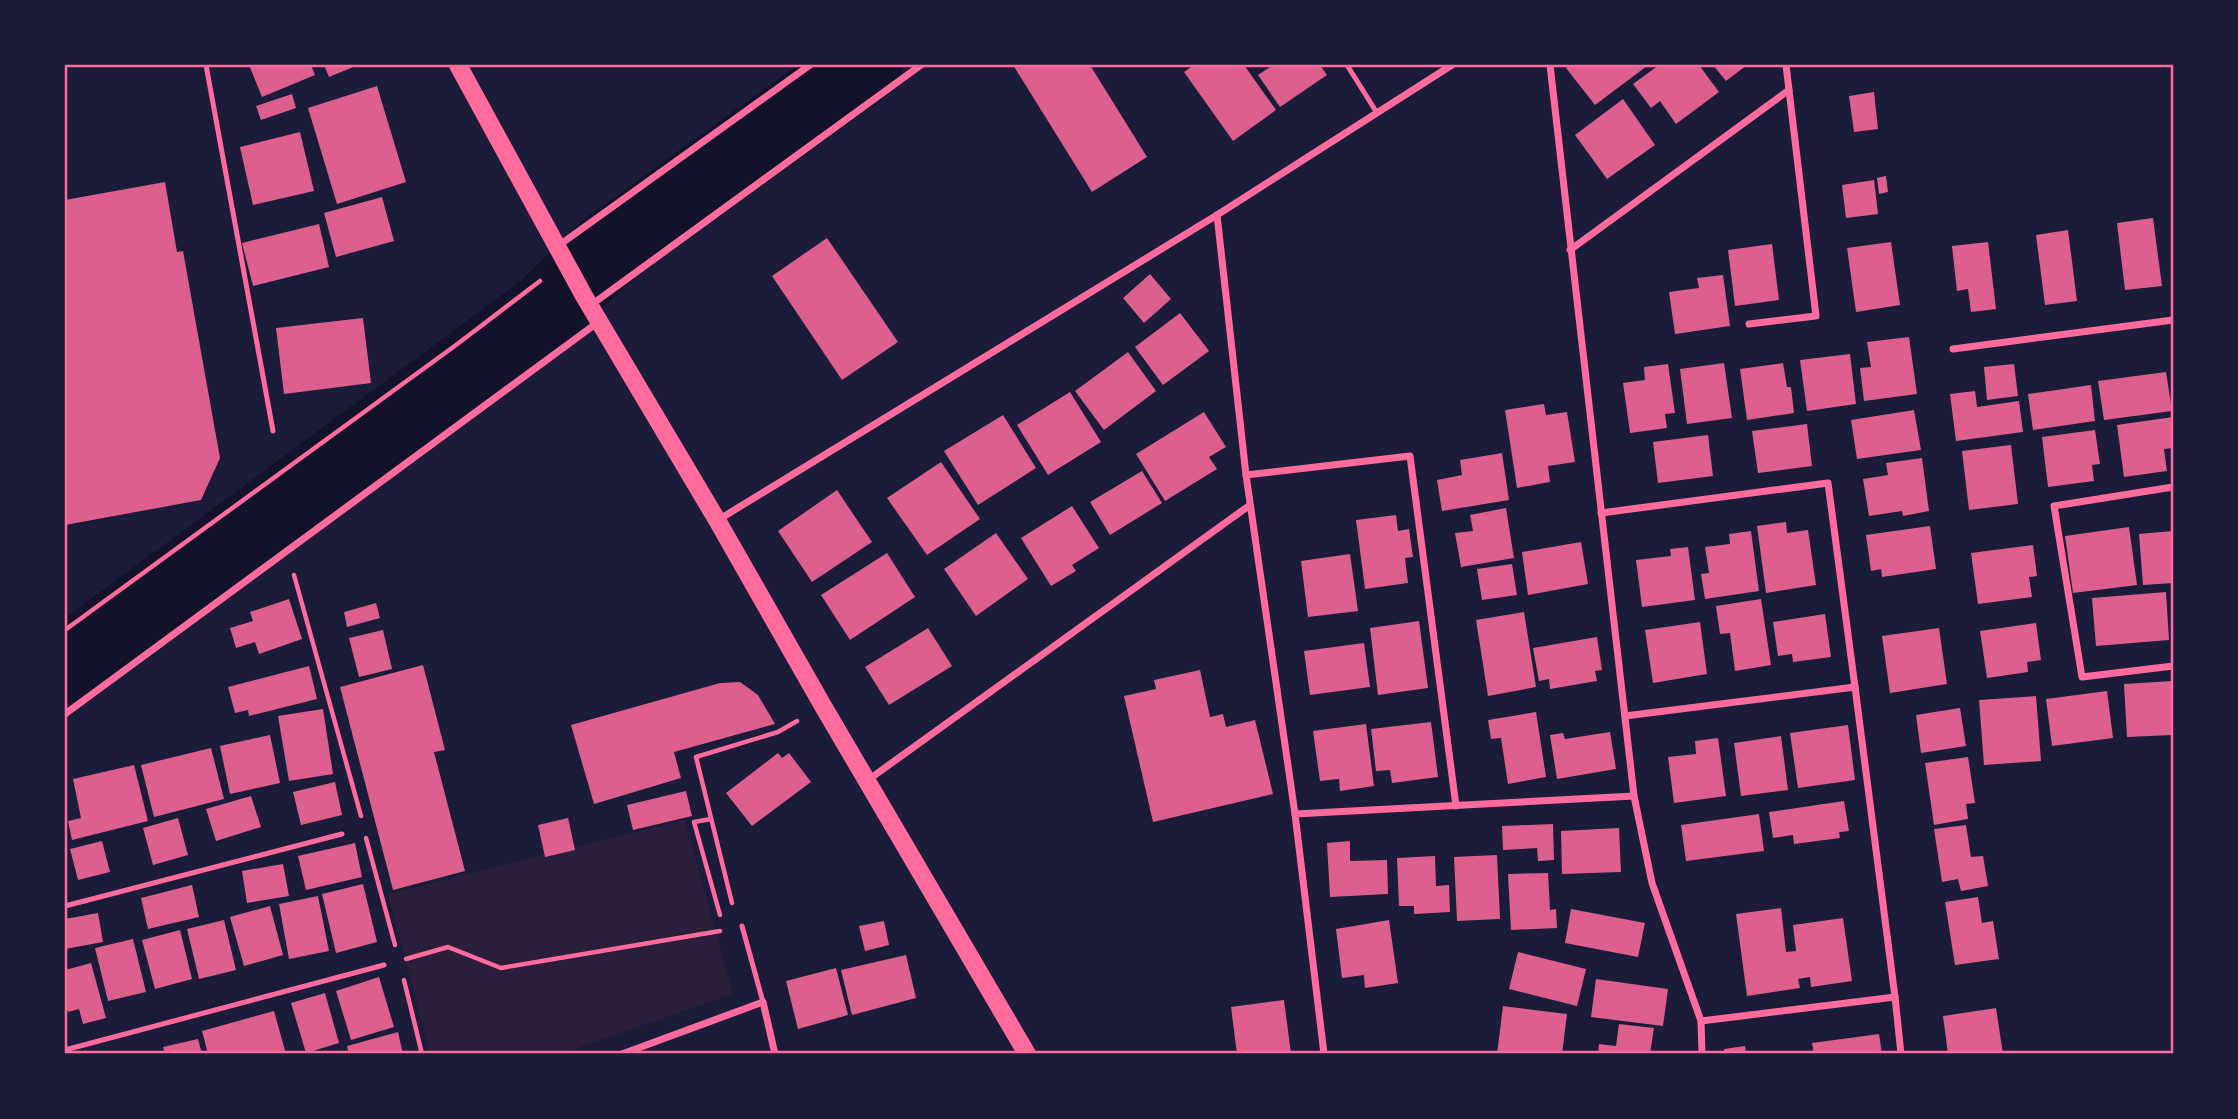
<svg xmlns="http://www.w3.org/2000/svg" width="2238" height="1119" viewBox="0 0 2238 1119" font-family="Merriweather,serif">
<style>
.green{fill:#2a1e3b}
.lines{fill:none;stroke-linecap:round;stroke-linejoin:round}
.river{stroke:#12122b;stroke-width:77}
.building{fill:#dd5f8e}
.path{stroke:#ff6b9d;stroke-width:4.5}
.service{stroke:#ff6b9d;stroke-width:5}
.minor{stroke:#ff6b9d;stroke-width:7}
.primary{stroke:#ff6b9d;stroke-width:18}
.neatline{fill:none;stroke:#ff6b9d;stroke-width:2.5}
</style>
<rect width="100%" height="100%" fill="#1b1b3a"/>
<path class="green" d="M 685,820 L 733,994 L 560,1054 L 430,1054 L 388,894 Z"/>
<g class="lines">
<path class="river" d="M 65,666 L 545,311 L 610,248 L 864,65"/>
</g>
<g class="building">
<path d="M 249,65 L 311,65 L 315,75 L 262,97 Z"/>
<path d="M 324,65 L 358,65 L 329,77 Z"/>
<path d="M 1013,65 L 1090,65 L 1147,157 L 1092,192 Z"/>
<path d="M 1194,65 L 1244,65 L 1276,110 L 1233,141 L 1184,72 Z"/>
<path d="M 1273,65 L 1320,65 L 1327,75 L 1280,107 L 1258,75 Z"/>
<path d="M 1570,65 L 1646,65 L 1647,66 L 1595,105 L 1566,68 Z"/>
<path d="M 1659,65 L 1699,65 L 1719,92 L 1676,124 L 1660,101 L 1651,108 L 1633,84 Z"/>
<path d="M 1713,65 L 1747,65 L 1726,81 Z"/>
<path d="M 377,86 L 406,182 L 337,204 L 308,108 Z"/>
<path d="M 1874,92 L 1878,129 L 1854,132 L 1849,96 Z"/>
<path d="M 292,94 L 296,108 L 261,120 L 256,106 Z"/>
<path d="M 1623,99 L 1655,145 L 1607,179 L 1575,135 Z"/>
<path d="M 300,132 L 314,191 L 253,205 L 240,147 Z"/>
<path d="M 1886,176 L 1888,192 L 1879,194 L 1877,178 Z"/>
<path d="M 1874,180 L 1878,214 L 1846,218 L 1842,185 Z"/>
<path d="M 165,182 L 177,252 L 183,251 L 220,458 L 201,500 L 65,525 L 65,200 Z"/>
<path d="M 382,197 L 394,241 L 336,257 L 324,213 Z"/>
<path d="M 2153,218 L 2162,286 L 2125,290 L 2117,223 Z"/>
<path d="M 319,224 L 329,267 L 253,286 L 242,243 Z"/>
<path d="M 2068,230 L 2077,301 L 2045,305 L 2036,235 Z"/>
<path d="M 827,238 L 898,342 L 842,380 L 772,276 Z"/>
<path d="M 1891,242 L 1900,305 L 1856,312 L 1847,248 Z"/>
<path d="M 1988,242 L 1996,309 L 1971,312 L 1968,289 L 1957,291 L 1952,246 Z"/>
<path d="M 1772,244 L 1779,300 L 1735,306 L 1728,250 Z"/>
<path d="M 1150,274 L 1171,299 L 1144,323 L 1123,298 Z"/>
<path d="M 1723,275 L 1730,326 L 1675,334 L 1669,292 L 1699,288 L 1697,278 Z"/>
<path d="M 1180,313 L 1209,351 L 1163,385 L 1135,347 Z"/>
<path d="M 363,318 L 371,383 L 284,394 L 276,328 Z"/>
<path d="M 1909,337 L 1917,394 L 1864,401 L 1860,368 L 1871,367 L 1867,342 Z"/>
<path d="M 1128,352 L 1156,391 L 1104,430 L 1075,391 Z"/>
<path d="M 1850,354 L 1856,404 L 1807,411 L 1800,360 Z"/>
<path d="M 1724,363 L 1732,418 L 1687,424 L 1680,369 Z"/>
<path d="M 1783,363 L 1787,387 L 1791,387 L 1794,413 L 1747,420 L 1740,369 Z"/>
<path d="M 1668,364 L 1675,413 L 1665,414 L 1667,428 L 1630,433 L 1623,383 L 1645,380 L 1644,367 Z"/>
<path d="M 2014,364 L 2018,396 L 1987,400 L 1984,367 Z"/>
<path d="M 2166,372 L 2172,411 L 2104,420 L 2098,381 Z"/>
<path d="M 2091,385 L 2095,421 L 2033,430 L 2028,394 Z"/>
<path d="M 1975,391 L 1977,407 L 2019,401 L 2023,432 L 1956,441 L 1950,394 Z"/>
<path d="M 1070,392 L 1101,442 L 1048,475 L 1017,425 Z"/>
<path d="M 1544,404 L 1546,415 L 1567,412 L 1575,462 L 1548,466 L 1550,482 L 1517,488 L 1505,410 Z"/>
<path d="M 1914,410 L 1921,450 L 1857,459 L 1851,420 Z"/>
<path d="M 1204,412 L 1226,447 L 1209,457 L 1217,469 L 1165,501 L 1136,454 Z"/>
<path d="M 1003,415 L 1036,468 L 978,505 L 944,451 Z"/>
<path d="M 2173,417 L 2173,448 L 2164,449 L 2167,471 L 2124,477 L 2117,425 Z"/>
<path d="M 1807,424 L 1812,466 L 1758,473 L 1752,431 Z"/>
<path d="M 2095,430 L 2100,464 L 2092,465 L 2094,481 L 2048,487 L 2042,437 Z"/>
<path d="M 1708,435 L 1713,476 L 1658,483 L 1653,442 Z"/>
<path d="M 2011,445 L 2018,504 L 1969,510 L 1962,451 Z"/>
<path d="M 1502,453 L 1509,500 L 1442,511 L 1437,480 L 1462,475 L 1460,460 Z"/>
<path d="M 1922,458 L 1929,511 L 1903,516 L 1902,511 L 1869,516 L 1863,479 L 1888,475 L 1886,463 Z"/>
<path d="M 941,462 L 980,519 L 927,555 L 887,498 Z"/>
<path d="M 1142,471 L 1162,503 L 1110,535 L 1090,502 Z"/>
<path d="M 837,490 L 872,542 L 812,582 L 778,531 Z"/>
<path d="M 1072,506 L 1099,548 L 1072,565 L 1076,571 L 1051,586 L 1021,538 Z"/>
<path d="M 1506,508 L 1514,558 L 1461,567 L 1455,533 L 1473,531 L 1470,515 Z"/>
<path d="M 1396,515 L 1398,531 L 1409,529 L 1413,557 L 1405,558 L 1408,583 L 1365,589 L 1356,520 Z"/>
<path d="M 1786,522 L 1787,533 L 1808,530 L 1816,585 L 1766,593 L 1757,526 Z"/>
<path d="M 1930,526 L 1936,569 L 1882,577 L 1881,569 L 1871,571 L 1866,535 Z"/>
<path d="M 2129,527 L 2137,585 L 2073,593 L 2065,536 Z"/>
<path d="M 1751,531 L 1759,591 L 1705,599 L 1701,574 L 1709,573 L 1705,547 L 1730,544 L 1729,534 Z"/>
<path d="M 2173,531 L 2173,583 L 2143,585 L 2139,534 Z"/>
<path d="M 996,533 L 1028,579 L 976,616 L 944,569 Z"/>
<path d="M 1581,542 L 1588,584 L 1528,595 L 1522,552 Z"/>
<path d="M 2033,545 L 2037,576 L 2029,577 L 2032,597 L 1978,604 L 1971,553 Z"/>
<path d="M 1688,547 L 1695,600 L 1642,607 L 1636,560 L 1671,556 L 1670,549 Z"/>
<path d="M 887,553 L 915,597 L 850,640 L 821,595 Z"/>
<path d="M 1350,554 L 1358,611 L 1308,617 L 1301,561 Z"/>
<path d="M 1512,564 L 1517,595 L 1482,600 L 1477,569 Z"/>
<path d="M 2166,592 L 2169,640 L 2096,646 L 2092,598 Z"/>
<path d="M 289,599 L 302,639 L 259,654 L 255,642 L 236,648 L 230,628 L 253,621 L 250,612 Z"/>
<path d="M 1761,599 L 1771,665 L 1735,671 L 1730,633 L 1720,634 L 1716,606 Z"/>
<path d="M 376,603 L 380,618 L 347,627 L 344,612 Z"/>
<path d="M 1524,612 L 1536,687 L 1488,696 L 1476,620 Z"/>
<path d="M 1825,614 L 1831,657 L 1793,662 L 1792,654 L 1778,656 L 1773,622 Z"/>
<path d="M 1419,621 L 1428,688 L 1378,695 L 1370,628 Z"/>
<path d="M 1700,622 L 1707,674 L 1653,683 L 1645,630 Z"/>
<path d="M 2036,623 L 2041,660 L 2027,662 L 2028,672 L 1987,678 L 1980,631 Z"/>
<path d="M 928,628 L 952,666 L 889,705 L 865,667 Z"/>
<path d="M 1939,628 L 1947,684 L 1890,693 L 1882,636 Z"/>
<path d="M 383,630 L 392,669 L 359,677 L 349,638 Z"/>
<path d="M 1597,637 L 1602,670 L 1595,671 L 1597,681 L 1550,689 L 1549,679 L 1539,681 L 1533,648 Z"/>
<path d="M 1364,643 L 1370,687 L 1310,695 L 1304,651 Z"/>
<path d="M 423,665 L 445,750 L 434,752 L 465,871 L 393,890 L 340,687 Z"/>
<path d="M 309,666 L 317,699 L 249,716 L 248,710 L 235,713 L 228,687 Z"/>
<path d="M 1200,670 L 1210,717 L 1223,714 L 1226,727 L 1255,720 L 1273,794 L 1153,822 L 1124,696 L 1156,689 L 1154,680 Z"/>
<path d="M 2173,681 L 2173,735 L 2127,737 L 2124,684 Z"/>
<path d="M 740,682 L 758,695 L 775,724 L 674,752 L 681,778 L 594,804 L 571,725 L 720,683 Z"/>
<path d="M 2107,691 L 2113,738 L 2052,746 L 2046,699 Z"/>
<path d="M 2036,696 L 2041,761 L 1984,765 L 1979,700 Z"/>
<path d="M 1960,708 L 1966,746 L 1921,753 L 1916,715 Z"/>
<path d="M 323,709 L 333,774 L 289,781 L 278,716 Z"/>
<path d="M 1536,712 L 1546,777 L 1508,784 L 1501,738 L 1491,739 L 1488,720 Z"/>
<path d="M 1431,722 L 1438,777 L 1392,783 L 1390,770 L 1376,771 L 1371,729 Z"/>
<path d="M 1366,724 L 1374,786 L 1340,791 L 1339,779 L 1320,781 L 1313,731 Z"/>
<path d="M 1848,725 L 1855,780 L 1798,788 L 1790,733 Z"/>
<path d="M 1610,732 L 1616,769 L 1557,779 L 1550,735 L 1563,733 L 1565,739 Z"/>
<path d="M 270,735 L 280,783 L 230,794 L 220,746 Z"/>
<path d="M 1781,736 L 1788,790 L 1741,796 L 1734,743 Z"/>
<path d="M 1718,738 L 1726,796 L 1674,803 L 1668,757 L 1696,754 L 1695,741 Z"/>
<path d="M 211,748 L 224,799 L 154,817 L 141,765 Z"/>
<path d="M 778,753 L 782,758 L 789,753 L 811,782 L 752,826 L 726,793 Z"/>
<path d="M 1968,757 L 1975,803 L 1966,804 L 1968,819 L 1934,825 L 1925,763 Z"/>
<path d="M 134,765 L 148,821 L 72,840 L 68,821 L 81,818 L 73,779 Z"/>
<path d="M 335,782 L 342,815 L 301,825 L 293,792 Z"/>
<path d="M 686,791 L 692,816 L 633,830 L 627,805 Z"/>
<path d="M 251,796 L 261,827 L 216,841 L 206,809 Z"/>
<path d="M 1844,801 L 1849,831 L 1839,832 L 1840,838 L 1794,844 L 1793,835 L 1773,838 L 1769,812 Z"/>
<path d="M 1759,814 L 1764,851 L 1686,861 L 1681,825 Z"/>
<path d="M 178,818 L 188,855 L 153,865 L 143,828 Z"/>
<path d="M 568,818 L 575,850 L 545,857 L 538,825 Z"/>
<path d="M 1553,824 L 1554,860 L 1538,861 L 1537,848 L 1503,850 L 1502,826 Z"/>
<path d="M 1966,825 L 1971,857 L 1983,856 L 1988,886 L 1961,891 L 1958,879 L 1942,882 L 1934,829 Z"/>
<path d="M 1619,828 L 1621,872 L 1562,874 L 1561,831 Z"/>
<path d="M 102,841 L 110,872 L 78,880 L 70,849 Z"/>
<path d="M 1350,841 L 1350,861 L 1387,860 L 1388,894 L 1330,897 L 1327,843 Z"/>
<path d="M 355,843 L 362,877 L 306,890 L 298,856 Z"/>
<path d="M 1497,855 L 1500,919 L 1457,921 L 1454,857 Z"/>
<path d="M 1435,856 L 1436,886 L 1449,885 L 1450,912 L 1414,914 L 1414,906 L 1399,906 L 1397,858 Z"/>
<path d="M 283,864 L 289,896 L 247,903 L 242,871 Z"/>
<path d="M 1548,873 L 1550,910 L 1556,909 L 1557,928 L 1511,930 L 1508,874 Z"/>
<path d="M 363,884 L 377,942 L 336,953 L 322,894 Z"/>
<path d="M 192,885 L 199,917 L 148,929 L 141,898 Z"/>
<path d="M 318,896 L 329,951 L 289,959 L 279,904 Z"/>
<path d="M 1978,897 L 1982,923 L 1993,921 L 1999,959 L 1955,965 L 1945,902 Z"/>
<path d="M 270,906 L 283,955 L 244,966 L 230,917 Z"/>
<path d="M 1781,908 L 1786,952 L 1796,951 L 1793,925 L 1843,918 L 1852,981 L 1811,987 L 1810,977 L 1798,979 L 1800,988 L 1747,996 L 1736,914 Z"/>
<path d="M 1571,909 L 1645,923 L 1638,957 L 1565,943 Z"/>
<path d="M 98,913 L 103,942 L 65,949 L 65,919 Z"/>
<path d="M 224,920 L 236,970 L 199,979 L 187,929 Z"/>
<path d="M 1389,920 L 1398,983 L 1365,988 L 1364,975 L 1342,978 L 1336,929 Z"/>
<path d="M 884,921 L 889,945 L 865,951 L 859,926 Z"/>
<path d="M 180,930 L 192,979 L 155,989 L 142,940 Z"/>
<path d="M 133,939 L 146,992 L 108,1001 L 95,948 Z"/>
<path d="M 1518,952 L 1586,969 L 1577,1006 L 1509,989 Z"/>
<path d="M 906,955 L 916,998 L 852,1015 L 841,970 Z"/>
<path d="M 91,963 L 106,1018 L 83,1024 L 79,1009 L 68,1012 L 65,1000 L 65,970 Z"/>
<path d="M 836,968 L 848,1015 L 798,1029 L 786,981 Z"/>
<path d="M 379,977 L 394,1027 L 351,1040 L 336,991 Z"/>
<path d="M 1596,979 L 1668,989 L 1663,1026 L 1591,1017 Z"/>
<path d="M 325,993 L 339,1043 L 306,1053 L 291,1003 Z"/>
<path d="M 1284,1000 L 1291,1054 L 1237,1054 L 1231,1007 Z"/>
<path d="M 1503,1006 L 1567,1014 L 1562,1054 L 1497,1054 Z"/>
<path d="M 1996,1008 L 2003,1054 L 1948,1054 L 1943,1016 Z"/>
<path d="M 274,1011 L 286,1054 L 208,1054 L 202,1031 Z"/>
<path d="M 1619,1024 L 1654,1028 L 1650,1054 L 1598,1054 L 1599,1044 L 1616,1046 Z"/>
<path d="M 398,1032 L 403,1054 L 349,1054 L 347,1046 Z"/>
<path d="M 1879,1034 L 1882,1054 L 1814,1054 L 1812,1043 Z"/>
<path d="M 198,1039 L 202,1054 L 165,1054 L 163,1047 Z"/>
<path d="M 1745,1046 L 1746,1054 L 1725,1054 L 1724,1049 Z"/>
</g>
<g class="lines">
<g class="path">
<path d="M 294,575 L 361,816"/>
<path d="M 65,630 L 456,345 L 540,281"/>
<path d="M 711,819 L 694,822 L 720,915"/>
<path d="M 366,838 L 395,945"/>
<path d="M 732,903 L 696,757 L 778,732 L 797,721"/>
<path d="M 406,959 L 448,947 L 501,968 L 720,931"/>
<path d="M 404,980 L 422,1054"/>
</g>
<g class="service">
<path d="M 206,65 L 273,431"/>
<path d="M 1347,65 L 1377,113"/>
<path d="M 65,906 L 342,834"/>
<path d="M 742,926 L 763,1002"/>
<path d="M 65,1050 L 384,965"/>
</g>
<g class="minor">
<path d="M 1550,65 L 1634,796 L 1652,883 L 1701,1021 L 1702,1054"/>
<path d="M 1217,215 L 1246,475 L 1295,814 L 1324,1054"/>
<path d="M 558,246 L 810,65"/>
<path d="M 1570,250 L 1789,90"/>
<path d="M 591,305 L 921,65"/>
<path d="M 1749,324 L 1816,316 L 1786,65"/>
<path d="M 1953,349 L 2173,320"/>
<path d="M 1246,475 L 1410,456 L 1456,806"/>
<path d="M 2173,487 L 2054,506 L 2082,677 L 2173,666"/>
<path d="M 1601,513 L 1828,483 L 1855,687 L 1625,716"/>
<path d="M 718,520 L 1217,215 L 1452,65"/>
<path d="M 1855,687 L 1895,997"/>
<path d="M 65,714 L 597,323"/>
<path d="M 868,780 L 1250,505"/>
<path d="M 1295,814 L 1634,796"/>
<path d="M 1701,1021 L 1895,997 L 1901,1054"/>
<path d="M 622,1054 L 763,1002 L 775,1054"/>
</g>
<path class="primary" d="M 458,65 L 584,296 L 717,520 L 823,706 L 1027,1054"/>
</g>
<rect width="2238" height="1119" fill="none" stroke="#1b1b3a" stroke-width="133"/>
<rect x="66" y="66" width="2106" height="986" class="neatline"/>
</svg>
